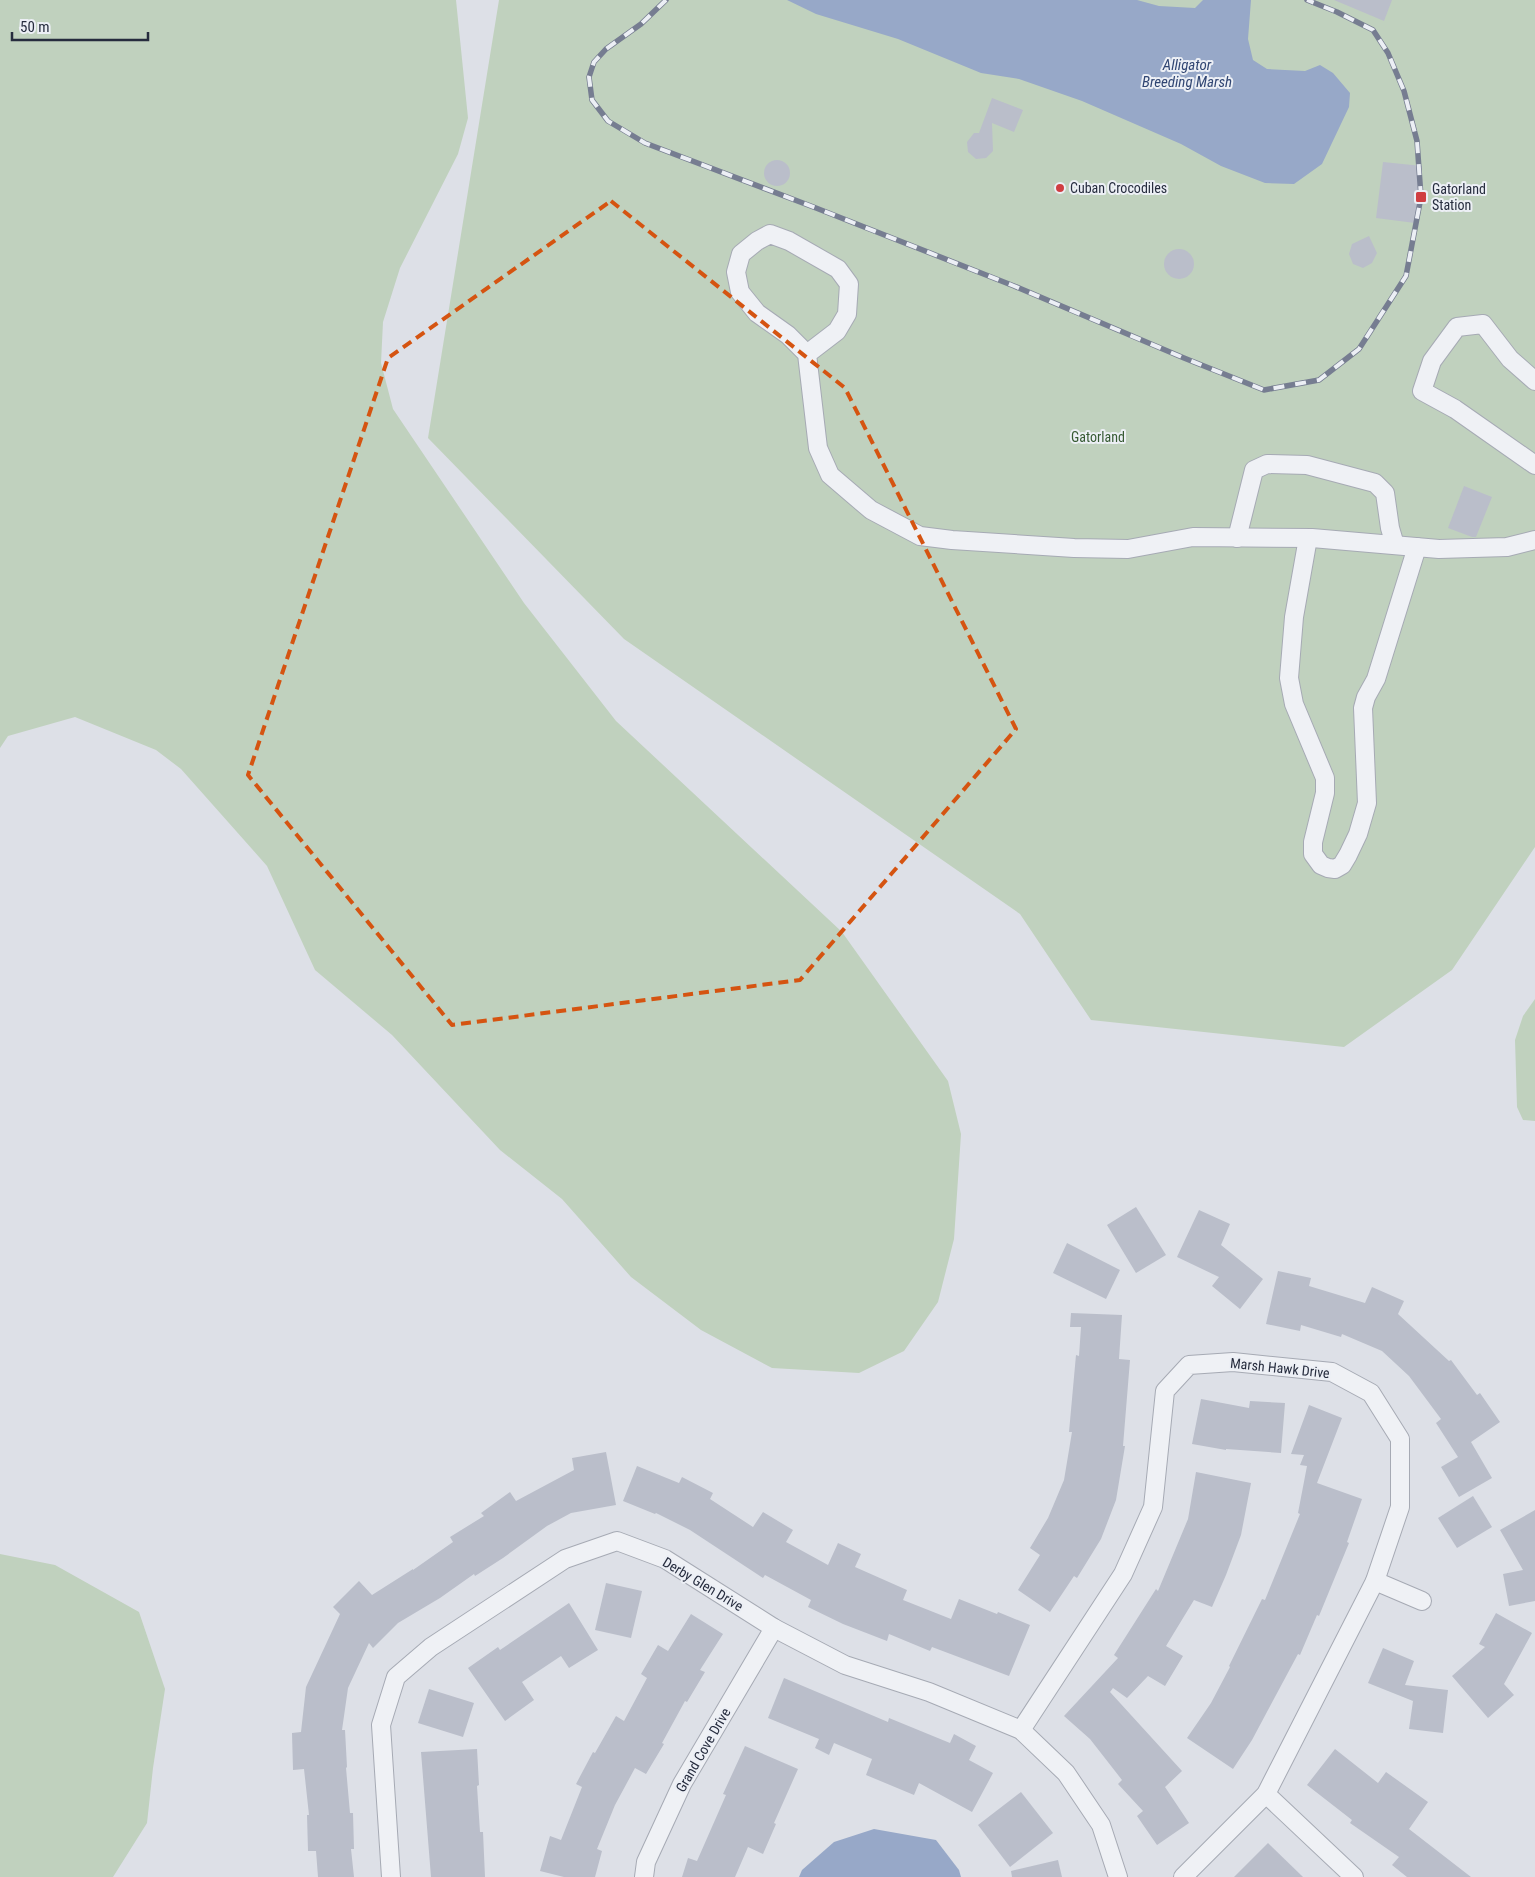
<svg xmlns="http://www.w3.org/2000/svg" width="1535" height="1877" viewBox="0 0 1535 1877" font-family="'Roboto Condensed',sans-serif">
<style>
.green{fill:#c0d1be}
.water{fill:#97a8c8}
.building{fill:#babeca}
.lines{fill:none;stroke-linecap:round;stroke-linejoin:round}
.minor-casing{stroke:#a6aab4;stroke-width:20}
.minor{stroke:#eff1f5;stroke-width:18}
.rail-casing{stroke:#767d91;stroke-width:5.5}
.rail{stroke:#eceff5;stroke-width:4;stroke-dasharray:11;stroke-linecap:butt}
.marked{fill:none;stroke:#d55411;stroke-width:4;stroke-dasharray:10 6;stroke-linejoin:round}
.poi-dot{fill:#d03e41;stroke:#eceff5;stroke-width:2}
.labels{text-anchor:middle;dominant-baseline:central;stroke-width:4;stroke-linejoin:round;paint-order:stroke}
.poi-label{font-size:14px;fill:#262c3e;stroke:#eceff5;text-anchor:start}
.park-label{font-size:14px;fill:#365a33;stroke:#eceff5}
.street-label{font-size:14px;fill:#262c3e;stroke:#eceff5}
.water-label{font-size:15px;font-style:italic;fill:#304572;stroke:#eceff5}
</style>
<rect width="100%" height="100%" fill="#dde0e7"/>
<g class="green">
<path d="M 0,0 L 456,0 L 468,118 L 458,154 L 400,268 L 383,322 L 381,363 L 393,409 L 524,603 L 616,721 L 842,932 L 948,1081 L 961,1134 L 954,1239 L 938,1302 L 904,1351 L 859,1373 L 772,1368 L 701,1330 L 631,1277 L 562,1199 L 500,1150 L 392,1035 L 315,970 L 267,866 L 181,769 L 156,750 L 75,717 L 8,736 L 0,748 Z"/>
<path d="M 499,0 L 1535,0 L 1535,847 L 1452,970 L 1344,1047 L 1091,1020 L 1020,914 L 624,639 L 428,438 Z"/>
<path d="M 1535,999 L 1535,1121 L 1523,1120 L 1517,1107 L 1515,1040 L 1523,1016 Z"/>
<path d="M 0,1554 L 55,1565 L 139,1612 L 165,1689 L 153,1768 L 147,1823 L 113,1877 L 0,1877 Z"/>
</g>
<g class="water">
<path d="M 787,0 L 1137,0 L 1159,6 L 1195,8 L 1203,0 L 1251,0 L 1248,39 L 1253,60 L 1267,69 L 1305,71 L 1320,65 L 1333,73 L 1350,93 L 1349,107 L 1322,164 L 1294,184 L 1265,183 L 1221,166 L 1181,144 L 1082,101 L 1019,79 L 981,73 L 898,39 L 816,14 Z"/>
<path d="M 874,1829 L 936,1840 L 959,1870 L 961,1877 L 799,1877 L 802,1870 L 834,1842 Z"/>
</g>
<g class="building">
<path d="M 1334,0 L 1392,0 L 1384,21 Z"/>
<path d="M 992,98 L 1023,110 L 1014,132 L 992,123 L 993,151 L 986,158 L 976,159 L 968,152 L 967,142 L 974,133 L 979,133 Z"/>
<circle cx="777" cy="173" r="13"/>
<path d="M 1383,162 L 1422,166 L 1415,223 L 1376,218 Z"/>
<path d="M 1369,236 L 1377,253 L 1372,263 L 1363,268 L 1353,264 L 1349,254 L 1352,244 Z"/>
<circle cx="1179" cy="264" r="15"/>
<path d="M 1464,486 L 1492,497 L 1476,537 L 1472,537 L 1448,528 Z"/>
<path d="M 1136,1207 L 1166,1255 L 1136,1273 L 1107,1225 Z"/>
<path d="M 1199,1210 L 1230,1224 L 1221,1245 L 1263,1279 L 1240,1309 L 1212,1286 L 1219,1277 L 1177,1257 Z"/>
<path d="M 1067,1243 L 1120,1270 L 1106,1299 L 1053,1273 Z"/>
<path d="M 1278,1271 L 1311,1278 L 1309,1286 L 1365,1303 L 1372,1287 L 1404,1301 L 1398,1314 L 1449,1361 L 1451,1360 L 1477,1395 L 1480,1393 L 1500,1422 L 1471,1442 L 1492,1478 L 1459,1497 L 1441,1467 L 1458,1457 L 1436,1423 L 1441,1419 L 1409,1376 L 1382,1351 L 1342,1334 L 1341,1337 L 1301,1325 L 1300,1331 L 1266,1324 Z"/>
<path d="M 1071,1313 L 1122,1315 L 1119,1359 L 1130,1360 L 1123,1446 L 1125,1446 L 1116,1500 L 1101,1539 L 1077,1578 L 1074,1576 L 1050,1612 L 1018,1590 L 1040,1555 L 1030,1548 L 1048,1518 L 1064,1480 L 1072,1432 L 1069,1432 L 1076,1355 L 1079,1356 L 1081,1327 L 1070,1327 Z"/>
<path d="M 1201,1399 L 1249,1408 L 1250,1401 L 1285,1403 L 1281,1453 L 1226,1449 L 1226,1450 L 1192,1444 Z"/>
<path d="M 1309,1405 L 1342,1418 L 1317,1483 L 1362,1499 L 1347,1542 L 1349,1543 L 1319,1616 L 1317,1615 L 1300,1655 L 1298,1654 L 1252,1740 L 1233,1769 L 1187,1738 L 1211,1703 L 1230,1667 L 1229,1666 L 1262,1599 L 1265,1600 L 1300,1514 L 1298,1513 L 1307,1466 L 1300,1465 L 1304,1455 L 1291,1454 Z"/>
<path d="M 606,1452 L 616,1505 L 571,1513 L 547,1526 L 503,1558 L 475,1576 L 474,1574 L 440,1598 L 398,1623 L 373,1648 L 369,1643 L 348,1688 L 342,1730 L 345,1730 L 347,1767 L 346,1768 L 350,1813 L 353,1813 L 354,1849 L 351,1849 L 354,1877 L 318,1877 L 316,1851 L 308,1851 L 307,1815 L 309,1815 L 304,1769 L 293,1770 L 292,1733 L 301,1732 L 306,1687 L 340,1614 L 333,1607 L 359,1581 L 372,1595 L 413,1569 L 413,1570 L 453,1542 L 450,1537 L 484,1516 L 481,1513 L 510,1492 L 516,1501 L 574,1470 L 572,1458 Z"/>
<path d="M 637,1466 L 679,1483 L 682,1477 L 713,1493 L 710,1499 L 753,1527 L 763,1512 L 793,1530 L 786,1542 L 828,1565 L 838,1543 L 861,1554 L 855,1567 L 907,1590 L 903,1600 L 951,1619 L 959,1599 L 997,1614 L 998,1612 L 1030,1625 L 1009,1676 L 932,1647 L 930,1651 L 889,1634 L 887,1641 L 843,1624 L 808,1607 L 811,1600 L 765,1575 L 763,1578 L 690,1530 L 656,1513 L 655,1514 L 623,1501 Z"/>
<path d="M 1196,1472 L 1251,1483 L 1241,1535 L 1226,1575 L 1212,1607 L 1194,1600 L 1166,1646 L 1183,1656 L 1165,1686 L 1148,1676 L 1127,1698 L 1113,1688 L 1110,1692 L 1182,1771 L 1165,1787 L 1189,1823 L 1157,1845 L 1137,1816 L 1143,1811 L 1118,1784 L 1122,1780 L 1090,1739 L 1064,1716 L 1118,1658 L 1114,1655 L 1156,1589 L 1158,1591 L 1188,1519 Z"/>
<path d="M 1473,1496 L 1492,1527 L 1457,1548 L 1438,1518 Z"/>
<path d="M 1535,1510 L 1535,1601 L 1509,1606 L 1503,1574 L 1523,1570 L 1500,1530 Z"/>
<path d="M 606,1583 L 642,1591 L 631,1638 L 595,1630 Z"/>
<path d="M 569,1603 L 598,1650 L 569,1668 L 561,1656 L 522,1682 L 534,1700 L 505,1721 L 468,1668 L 498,1647 L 500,1650 Z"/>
<path d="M 1496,1613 L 1532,1633 L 1504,1684 L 1514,1695 L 1488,1718 L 1452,1676 L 1485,1647 L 1479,1644 Z"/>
<path d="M 691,1614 L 723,1634 L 700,1670 L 705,1672 L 687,1702 L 685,1701 L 662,1743 L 664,1744 L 646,1774 L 635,1768 L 615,1805 L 597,1849 L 602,1851 L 595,1877 L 564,1877 L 540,1871 L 550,1836 L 561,1840 L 582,1787 L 576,1784 L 593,1752 L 595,1753 L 616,1716 L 624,1721 L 647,1678 L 641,1674 L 658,1645 L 668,1651 Z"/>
<path d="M 1383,1648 L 1414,1661 L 1405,1685 L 1448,1690 L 1443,1733 L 1409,1729 L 1413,1701 L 1368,1683 Z"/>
<path d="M 784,1678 L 888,1722 L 889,1718 L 950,1743 L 954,1734 L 976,1746 L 969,1760 L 993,1773 L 972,1812 L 919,1783 L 914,1795 L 866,1775 L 872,1759 L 834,1743 L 829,1755 L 815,1748 L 819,1739 L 768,1718 Z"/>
<path d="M 429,1689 L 474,1703 L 463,1737 L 418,1723 Z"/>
<path d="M 745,1746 L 798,1769 L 774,1823 L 776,1824 L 763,1854 L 748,1847 L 735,1877 L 682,1877 L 688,1858 L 697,1861 L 726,1795 L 723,1794 Z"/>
<path d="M 477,1749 L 479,1785 L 477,1786 L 480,1832 L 483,1832 L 485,1877 L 431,1877 L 421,1752 Z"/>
<path d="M 1335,1749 L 1378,1783 L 1386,1772 L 1428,1802 L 1409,1829 L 1471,1877 L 1407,1877 L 1392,1865 L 1399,1857 L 1350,1823 L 1352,1820 L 1307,1785 Z"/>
<path d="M 1021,1792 L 1053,1833 L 1010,1867 L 978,1825 Z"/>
<path d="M 1268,1843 L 1303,1877 L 1234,1877 Z"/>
<path d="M 1058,1860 L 1062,1877 L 1012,1877 L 1011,1871 Z"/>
</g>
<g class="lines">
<defs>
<g id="minor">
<path d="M 807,354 L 837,331 L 847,314 L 849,284 L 838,269 L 789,241 L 770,234 L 757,241 L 741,254 L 736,272 L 740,292 L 757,313 L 788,335 L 807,354 L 818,448 L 830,475 L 871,510 L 920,536 L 952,540 L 1074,548 L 1128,549 L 1193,537 L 1312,538 L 1439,549 L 1507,547 L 1535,540"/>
<path d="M 1535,381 L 1510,359 L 1483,324 L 1457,327 L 1432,361 L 1422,391 L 1455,409 L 1535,465"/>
<path d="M 1237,538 L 1254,470 L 1267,464 L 1307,465 L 1375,483 L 1385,493 L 1390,528 L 1395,545"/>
<path d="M 1308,538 L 1294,617 L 1289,678 L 1294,704 L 1325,778 L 1325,793 L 1313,842 L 1313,854 L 1321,865 L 1328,868 L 1335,869 L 1342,865 L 1348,855 L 1358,834 L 1367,803 L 1363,708 L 1366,697 L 1376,679 L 1417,547"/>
<path d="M 1375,1581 L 1422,1601"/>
<path d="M 1021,1730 L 1123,1574 L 1153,1507 L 1165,1391 L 1189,1365 L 1233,1362 L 1332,1372 L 1371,1393 L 1400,1439 L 1400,1507 L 1375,1581 L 1266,1794 L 1183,1877"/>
<path d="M 1266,1794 L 1354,1877"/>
<path d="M 391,1877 L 381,1725 L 396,1677 L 431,1647 L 565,1559 L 617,1541 L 665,1559 L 774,1628 L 845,1665 L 929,1692 L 1021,1730 L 1066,1773 L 1101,1825 L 1118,1877"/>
<path d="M 644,1877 L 646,1862 L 682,1784 L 774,1628"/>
</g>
</defs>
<use href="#minor" class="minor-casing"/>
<use href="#minor" class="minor"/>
<defs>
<path id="rail" d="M 666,0 L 641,24 L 606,49 L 594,62 L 589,77 L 592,100 L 608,121 L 645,143 L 816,208 L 1014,286 L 1184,358 L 1264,390 L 1319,380 L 1359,349 L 1406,276 L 1421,197 L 1417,141 L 1404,91 L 1388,53 L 1373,30 L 1337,12 L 1307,0"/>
</defs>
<use href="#rail" class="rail-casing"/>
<use href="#rail" class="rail"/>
</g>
<path class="marked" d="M 611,201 L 845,388 L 1016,729 L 800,980 L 452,1025 L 248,775 L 388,358 Z"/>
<g class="poi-dot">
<circle cx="1060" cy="188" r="5"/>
<rect x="1415" y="191" width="12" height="12" rx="2.5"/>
</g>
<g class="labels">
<g class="poi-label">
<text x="1070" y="188">Cuban Crocodiles</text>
<text x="1432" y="189">Gatorland<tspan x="1432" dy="16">Station</tspan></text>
</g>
<g class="park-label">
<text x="1098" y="437">Gatorland</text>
</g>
<g class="street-label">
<text transform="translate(1280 1368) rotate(6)">Marsh Hawk Drive</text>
<text transform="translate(703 1584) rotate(31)">Derby Glen Drive</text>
<text transform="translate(703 1750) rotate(-60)">Grand Cove Drive</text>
</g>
<g class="water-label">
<text x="1187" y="65">Alligator<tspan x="1187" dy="17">Breeding Marsh</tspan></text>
</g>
</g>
<path d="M12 32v8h136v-8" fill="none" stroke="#262c3e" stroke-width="2.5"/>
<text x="20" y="32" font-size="15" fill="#262c3e" stroke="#eceff5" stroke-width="4" paint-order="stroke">50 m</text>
</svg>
